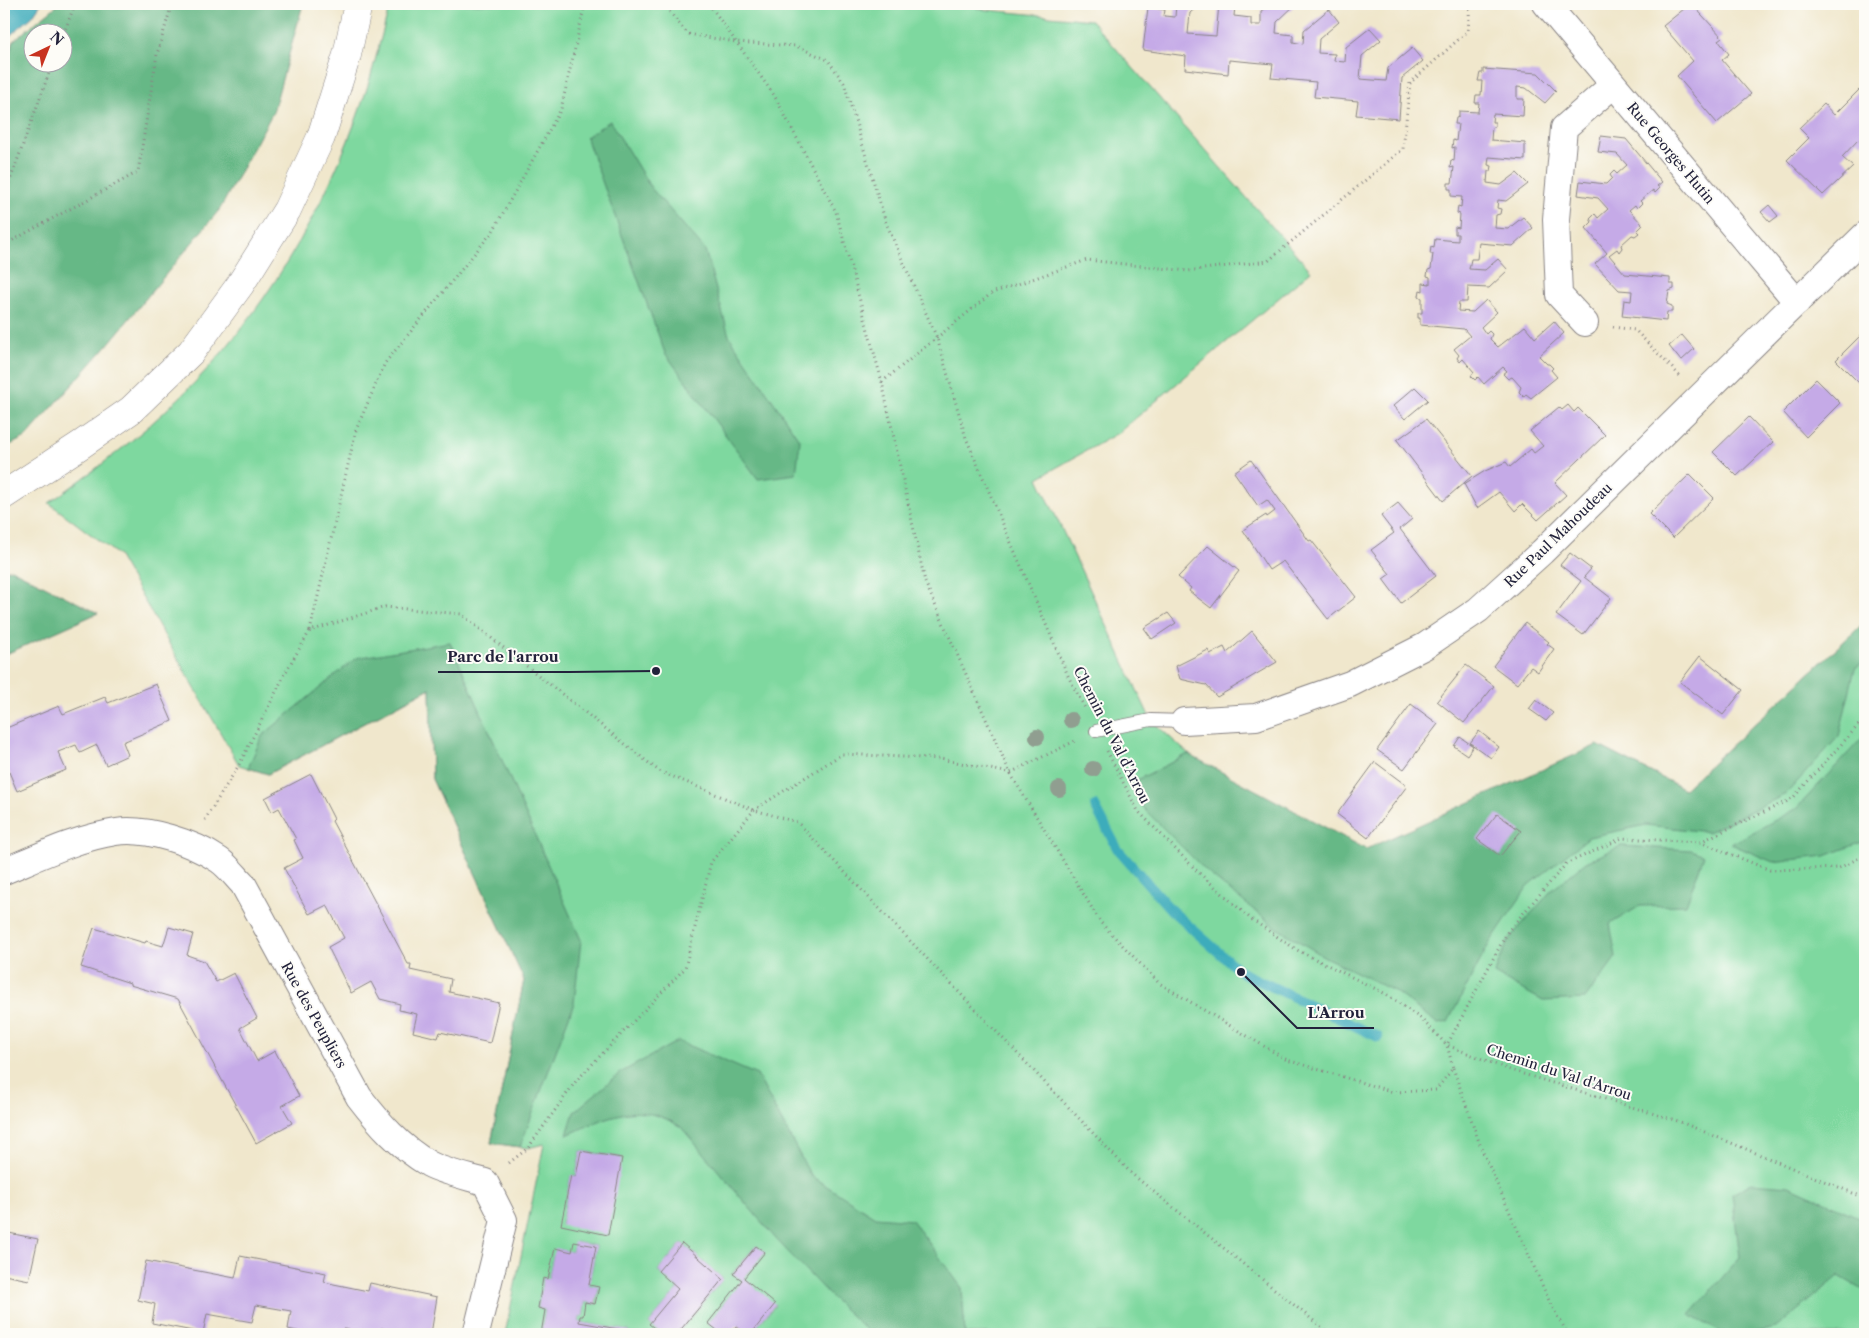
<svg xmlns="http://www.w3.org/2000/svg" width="1869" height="1338" viewBox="0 0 1869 1338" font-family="'Libre Caslon Text',serif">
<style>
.green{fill:#7ed89f;stroke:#507d6d;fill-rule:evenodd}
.forest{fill:#66b886;stroke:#446d60;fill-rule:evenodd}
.water{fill:#3dacbb;stroke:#30677b}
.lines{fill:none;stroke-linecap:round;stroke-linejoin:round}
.stream{stroke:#3dacbb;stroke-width:10}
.building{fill:#c5aae7}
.lane-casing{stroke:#898484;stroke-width:14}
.street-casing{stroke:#898484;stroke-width:28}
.secondary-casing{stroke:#898484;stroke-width:29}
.path{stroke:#898484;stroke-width:3;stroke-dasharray:1 4;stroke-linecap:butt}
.lane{stroke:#fff;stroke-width:12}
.street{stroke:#fff;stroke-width:26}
.secondary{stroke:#fff;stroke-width:28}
.tree{fill:#909e90}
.labels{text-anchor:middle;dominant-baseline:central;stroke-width:4;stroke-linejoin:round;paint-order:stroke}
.street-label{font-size:14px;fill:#22223b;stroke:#fdfcf7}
.leader{fill:none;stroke:#22223b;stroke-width:2}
.callout-dot{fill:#22223b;stroke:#fdfcf7;stroke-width:2}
.callout-label{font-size:15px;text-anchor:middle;font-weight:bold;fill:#22223b;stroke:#fdfcf7;stroke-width:4;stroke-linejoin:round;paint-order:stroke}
</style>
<rect width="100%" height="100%" fill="#fdfcf7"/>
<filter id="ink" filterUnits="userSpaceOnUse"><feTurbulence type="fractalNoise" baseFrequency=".02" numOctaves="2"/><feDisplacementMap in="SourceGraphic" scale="10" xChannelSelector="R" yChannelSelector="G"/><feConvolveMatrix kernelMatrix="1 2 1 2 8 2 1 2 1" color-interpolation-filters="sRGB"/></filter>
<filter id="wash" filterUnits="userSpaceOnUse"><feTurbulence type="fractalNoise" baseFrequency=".0096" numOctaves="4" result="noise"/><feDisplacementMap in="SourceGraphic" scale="20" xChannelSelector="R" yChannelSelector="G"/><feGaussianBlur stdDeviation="1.12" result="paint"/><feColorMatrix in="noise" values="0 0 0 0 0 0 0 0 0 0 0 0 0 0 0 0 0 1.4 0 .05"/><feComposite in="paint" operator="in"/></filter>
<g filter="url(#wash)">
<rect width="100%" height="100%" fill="#f0e7cc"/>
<path class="green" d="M 388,4 L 972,4 L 977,9 L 1091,20 L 1311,271 L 1118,433 L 1038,478 L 1151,720 L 1213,776 L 1434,960 L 1597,745 L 1684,789 L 1865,622 L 1865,1334 L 751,1334 L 775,1305 L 744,1278 L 765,1253 L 756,1246 L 733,1273 L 742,1280 L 709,1322 L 722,1334 L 677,1334 L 723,1279 L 682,1243 L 658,1271 L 678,1289 L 649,1324 L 662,1334 L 628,1334 L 629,1331 L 579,1322 L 580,1316 L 583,1316 L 585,1302 L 596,1304 L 599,1288 L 589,1285 L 596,1246 L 575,1242 L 572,1252 L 555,1249 L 548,1279 L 543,1278 L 538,1308 L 545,1310 L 541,1334 L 505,1334 L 544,1144 L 528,1148 L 491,1143 L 524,980 L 432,779 L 430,688 L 268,774 L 239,765 L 118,555 L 49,503 C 94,471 138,438 178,399 C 262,319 326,209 363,100 C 373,72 379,44 387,16 ZM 581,1151 L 622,1158 L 561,1225 L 571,1176 L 576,1176 Z"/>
<g class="forest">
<path d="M 59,4 L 303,4 L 273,112 L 220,209 L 105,348 L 26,437 L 4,448 L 4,268 L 6,267 L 4,263 L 4,74 L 14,40 ZM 62,32 L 62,62 L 32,62 L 32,32 Z"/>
<path d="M 610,121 L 651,188 L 705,250 L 729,336 L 800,441 L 796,474 L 758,479 L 665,353 L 586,137 Z"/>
<path d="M 11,569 L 98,613 L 4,655 L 4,571 Z"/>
<path d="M 1865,622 L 1865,661 L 1855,668 L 1839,736 L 1786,794 L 1708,832 L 1646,825 L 1589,837 L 1528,886 L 1489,944 L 1448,1022 L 1438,1024 L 1394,991 L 1325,957 L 1275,927 L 1208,873 L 1143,808 L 1131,783 L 1188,754 L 1366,849 L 1597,745 L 1684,789 Z"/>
<path d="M 450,642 L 581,940 L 574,1003 L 520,1147 L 491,1143 L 524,980 L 432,779 L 430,688 L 268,774 L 248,768 L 262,736 L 356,658 Z"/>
<path d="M 1865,735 L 1865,841 L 1825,856 L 1773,862 L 1731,844 L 1796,809 Z"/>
<path d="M 1621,846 L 1691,850 L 1704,855 L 1686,905 L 1640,906 L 1610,924 L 1616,957 L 1585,999 L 1543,1001 L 1494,974 L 1509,939 L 1551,891 L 1586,862 Z"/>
<path d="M 678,1041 L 757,1075 L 811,1176 L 875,1217 L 912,1220 L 962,1288 L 965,1334 L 871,1334 L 833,1299 L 776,1239 L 681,1127 C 637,1099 609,1117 567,1135 L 574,1112 L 620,1073 Z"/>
<path d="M 1752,1183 L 1789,1186 L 1865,1220 L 1865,1291 L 1839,1276 L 1776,1328 L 1746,1334 L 1724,1334 L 1690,1315 L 1740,1257 L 1732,1194 Z"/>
</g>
<path class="water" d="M 4,4 L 41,4 L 32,17 L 8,37 L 4,50 Z"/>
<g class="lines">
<path class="stream" d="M 1095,806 L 1118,850 L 1171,910 L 1241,972 L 1378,1037"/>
</g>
<g id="blocks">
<g class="building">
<path d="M 1176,4 L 1200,4 L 1190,13 L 1188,34 L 1216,36 L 1219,4 L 1235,6 L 1234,16 L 1251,18 L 1251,25 L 1261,25 L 1261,11 L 1271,4 L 1296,4 L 1277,22 L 1276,33 L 1293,35 L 1293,42 L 1303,44 L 1304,30 L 1329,9 L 1339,22 L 1319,39 L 1318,53 L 1335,54 L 1334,61 L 1345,62 L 1346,47 L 1370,28 L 1381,40 L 1362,56 L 1360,79 L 1386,81 L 1388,68 L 1412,48 L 1423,61 L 1402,78 L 1399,119 L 1356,115 L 1358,101 L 1314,97 L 1316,82 L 1271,78 L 1273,64 L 1229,60 L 1228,74 L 1185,69 L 1186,56 L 1143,50 L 1148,7 L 1165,10 L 1164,16 L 1175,17 Z"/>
<path d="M 1690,4 L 1692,4 L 1722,37 L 1718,40 L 1729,54 L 1722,60 L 1751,94 L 1717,123 L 1677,76 L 1693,61 L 1663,26 Z"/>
<path d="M 1483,69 L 1538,73 L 1556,91 L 1545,103 L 1526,88 L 1517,87 L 1517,99 L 1524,99 L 1523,116 L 1493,114 L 1492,122 L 1495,122 L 1495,127 L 1492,127 L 1491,140 L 1525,143 L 1525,160 L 1489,157 L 1488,165 L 1492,166 L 1491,171 L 1488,171 L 1487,183 L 1501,185 L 1517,173 L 1528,184 L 1506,201 L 1498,200 L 1497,208 L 1501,209 L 1500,214 L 1496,215 L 1495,228 L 1508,229 L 1523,217 L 1533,228 L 1513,246 L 1479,243 L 1477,259 L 1471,259 L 1469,269 L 1485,270 L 1498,259 L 1508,270 L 1489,288 L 1468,287 L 1467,302 L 1459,302 L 1458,311 L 1473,312 L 1486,300 L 1497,312 L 1481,327 L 1486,334 L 1489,331 L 1492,334 L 1490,339 L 1498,347 L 1525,326 L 1535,338 L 1554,321 L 1564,333 L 1539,356 L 1547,364 L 1549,364 L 1553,368 L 1551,370 L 1557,377 L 1531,398 L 1526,394 L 1524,397 L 1519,392 L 1521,387 L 1512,377 L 1508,379 L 1503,374 L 1507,371 L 1503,367 L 1484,384 L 1478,377 L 1475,380 L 1471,376 L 1474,372 L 1463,359 L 1460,362 L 1457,358 L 1459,355 L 1454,349 L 1470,336 L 1464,329 L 1420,325 L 1420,318 L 1418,318 L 1418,313 L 1422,313 L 1422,298 L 1419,296 L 1420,290 L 1423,291 L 1423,283 L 1430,284 L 1430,277 L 1427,276 L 1428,270 L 1431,269 L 1433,254 L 1430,254 L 1431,247 L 1434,248 L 1435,239 L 1458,241 L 1458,234 L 1455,234 L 1455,227 L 1459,228 L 1460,214 L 1457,213 L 1458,206 L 1461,207 L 1462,197 L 1451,196 L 1451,189 L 1448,189 L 1448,183 L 1452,183 L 1454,167 L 1450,168 L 1451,160 L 1454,161 L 1455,147 L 1452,148 L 1453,140 L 1456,141 L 1458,124 L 1455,124 L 1456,118 L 1459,117 L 1459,111 L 1478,112 L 1479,103 L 1475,103 L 1476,95 L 1481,95 L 1482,81 L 1478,81 L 1480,73 L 1483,73 Z"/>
<path d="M 1865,84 L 1865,139 L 1862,143 L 1858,140 L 1842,157 L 1853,167 L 1823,195 L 1787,160 L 1809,138 L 1799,128 L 1824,104 L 1834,115 Z"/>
<path d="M 1601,136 L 1626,139 L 1662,182 L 1657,186 L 1660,188 L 1655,193 L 1653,190 L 1640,201 L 1642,203 L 1637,208 L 1635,205 L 1629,210 L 1643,225 L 1637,231 L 1639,233 L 1635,236 L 1632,235 L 1621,245 L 1622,248 L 1619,252 L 1617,249 L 1609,255 L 1625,274 L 1670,278 L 1670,284 L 1674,284 L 1674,289 L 1669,291 L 1667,304 L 1672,306 L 1672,312 L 1667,312 L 1666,321 L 1622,316 L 1624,300 L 1631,301 L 1632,291 L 1619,290 L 1595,264 L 1607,253 L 1586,228 L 1592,222 L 1590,219 L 1595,214 L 1598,218 L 1608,209 L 1598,198 L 1578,195 L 1580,181 L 1606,184 L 1612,178 L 1610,175 L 1614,171 L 1617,174 L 1627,165 L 1617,154 L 1598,152 Z"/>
<path d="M 1769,205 L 1778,216 L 1770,222 L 1761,212 Z"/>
<path d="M 1865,331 L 1865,379 L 1860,384 L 1836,360 Z"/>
<path d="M 1682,335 L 1694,349 L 1681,361 L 1669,346 Z"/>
<path d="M 1816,379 L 1840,403 L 1806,437 L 1783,412 Z"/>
<path d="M 1415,387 L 1428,400 L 1405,419 L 1393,406 Z"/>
<path d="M 1568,405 L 1574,412 L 1578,408 L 1605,435 L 1555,483 L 1566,495 L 1538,520 L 1522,504 L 1515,511 L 1499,492 L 1477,508 L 1464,484 L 1485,471 L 1506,462 L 1510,467 L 1531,449 L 1534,453 L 1543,446 L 1530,431 L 1559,407 L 1562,410 Z"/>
<path d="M 1749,417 L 1773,442 L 1737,476 L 1713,452 Z"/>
<path d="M 1426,419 L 1472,476 L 1443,501 L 1397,440 Z"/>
<path d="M 1251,460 L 1309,541 L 1311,540 L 1356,597 L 1328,619 L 1283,561 L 1269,570 L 1243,530 L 1266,515 L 1267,517 L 1275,511 L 1267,500 L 1258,506 L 1234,472 Z"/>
<path d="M 1690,474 L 1714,498 L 1673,538 L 1649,514 Z"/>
<path d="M 1398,503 L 1412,519 L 1400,529 L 1436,576 L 1401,603 L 1383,579 L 1390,574 L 1371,550 L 1394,533 L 1381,516 Z"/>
<path d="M 1208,546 L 1239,571 L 1211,608 L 1189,591 L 1191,588 L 1178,577 Z"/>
<path d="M 1570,553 L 1591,569 L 1584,577 L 1611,598 L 1583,635 L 1556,615 L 1581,581 L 1560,565 Z"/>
<path d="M 1168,613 L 1176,623 L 1152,639 L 1144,628 Z"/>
<path d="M 1525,623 L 1549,642 L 1547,644 L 1554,649 L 1538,672 L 1531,667 L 1517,684 L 1493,666 Z"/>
<path d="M 1252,631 L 1277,662 L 1217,697 L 1206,685 L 1180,679 L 1176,666 L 1208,650 L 1210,654 L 1224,647 L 1227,653 Z"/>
<path d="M 1700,656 L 1743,690 L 1723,715 L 1680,682 Z"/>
<path d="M 1466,665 L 1494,686 L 1464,723 L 1437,701 Z"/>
<path d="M 156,684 L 172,721 L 123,742 L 128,755 L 106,765 L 97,745 L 80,753 L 76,745 L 58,752 L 66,770 L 17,791 L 9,772 L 4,774 L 4,729 L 59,706 L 63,714 L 105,697 L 108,703 Z"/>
<path d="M 1536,700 L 1553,713 L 1546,721 L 1529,709 Z"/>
<path d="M 1411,704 L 1438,724 L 1404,769 L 1377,750 Z"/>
<path d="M 1479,731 L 1499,747 L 1491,758 L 1470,743 Z"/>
<path d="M 1460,737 L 1473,746 L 1467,755 L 1454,746 Z"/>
<path d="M 1375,762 L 1407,786 L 1368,838 L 1337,814 Z"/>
<path d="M 311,774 L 334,819 L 332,821 L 408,964 L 411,964 L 410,970 L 451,979 L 449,992 L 499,1003 L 490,1043 L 440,1032 L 438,1038 L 413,1032 L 417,1014 L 399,1010 L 400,1004 L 380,999 L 371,982 L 351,993 L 328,947 L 344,938 L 327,905 L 309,914 L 284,868 L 303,858 L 294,840 L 296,839 L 279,808 L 272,812 L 265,798 Z"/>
<path d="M 1497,814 L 1521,831 L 1500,856 L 1477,839 Z"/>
<path d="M 169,927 L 193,934 L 187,955 L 204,961 L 216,982 L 234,973 L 257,1018 L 240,1028 L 257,1061 L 275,1051 L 299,1096 L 282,1106 L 292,1123 L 256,1143 L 178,999 L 130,985 L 130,983 L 81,967 L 94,928 L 145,943 L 146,941 L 163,946 Z"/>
<path d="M 581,1151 L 622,1158 L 608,1235 L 561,1225 L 571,1175 L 576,1176 Z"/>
<path d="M 4,1232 L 38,1239 L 29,1280 L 4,1275 Z"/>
<path d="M 574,1242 L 596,1246 L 589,1285 L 599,1287 L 595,1304 L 585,1302 L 583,1316 L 580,1316 L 579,1322 L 629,1331 L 628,1334 L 541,1334 L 545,1310 L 538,1308 L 543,1278 L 548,1279 L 555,1248 L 572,1252 Z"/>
<path d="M 682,1243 L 723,1279 L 677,1334 L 662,1334 L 649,1324 L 678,1289 L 658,1271 Z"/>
<path d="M 756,1246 L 765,1252 L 744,1278 L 775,1304 L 751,1334 L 747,1334 L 736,1326 L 729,1334 L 722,1334 L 708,1323 L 742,1280 L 733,1274 Z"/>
<path d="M 240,1256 L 326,1273 L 324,1282 L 368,1291 L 370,1283 L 437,1297 L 431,1334 L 416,1334 L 381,1328 L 380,1334 L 343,1329 L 342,1334 L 310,1334 L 288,1329 L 291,1311 L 256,1305 L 252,1322 L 207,1314 L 203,1333 L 152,1323 L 155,1304 L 138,1300 L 146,1261 L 235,1278 Z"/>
</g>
</g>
</g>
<g filter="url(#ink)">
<use href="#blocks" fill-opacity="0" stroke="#898484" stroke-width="1"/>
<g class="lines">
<defs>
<path id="lane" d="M 1096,731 L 1151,720 L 1184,721"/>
<g id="street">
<path d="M 1546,4 L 1797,302"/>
<path d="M 1585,323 L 1559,295 L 1556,219 L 1564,128 L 1613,85"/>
<path d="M 1184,721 L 1256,717 L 1350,684 L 1425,646 L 1478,610 L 1542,552 L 1865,235"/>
<path d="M 4,871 C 40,856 77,838 116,832 C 146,827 194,843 219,860 C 228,866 236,877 243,884 L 359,1097 C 379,1123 400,1147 429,1164 C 444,1172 468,1177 485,1182 L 504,1220 L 476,1334"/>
</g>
<path id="secondary" d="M 4,495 L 82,444 L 131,410 L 191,352 L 240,285 L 287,210 L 321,137 L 347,55 L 358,4"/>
</defs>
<use href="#lane" class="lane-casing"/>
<use href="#street" class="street-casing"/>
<use href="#secondary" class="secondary-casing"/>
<g class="path">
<path d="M 663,4 L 688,34 L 736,42 L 796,46 L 828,60 L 844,83 L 886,223 L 937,338 L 966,438 L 1069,678 L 1086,710"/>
<path d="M 709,4 L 774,95 L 836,212 L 882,382 L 925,582 L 1010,773 L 1101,923 L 1159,983 L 1287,1060 L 1393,1092 L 1436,1090 L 1453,1068 L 1447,1045 L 1508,931 L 1566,864 L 1622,838 L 1700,842 L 1770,870 L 1839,868 L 1865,855"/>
<path d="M 62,38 L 75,4"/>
<path d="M 4,197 L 53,62"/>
<path d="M 4,245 L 138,172 L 157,54 L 172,4"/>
<path d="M 1613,327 L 1635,330 L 1680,376"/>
<path d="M 882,382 L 992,293 L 1087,260 L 1188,271 L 1268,261 L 1403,149 L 1410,83 L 1468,31 L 1470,4"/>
<path d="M 310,631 L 356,430 L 385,363 L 493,231 L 561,109 L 585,4"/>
<path d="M 1107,751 L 1138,811 L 1198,872 L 1251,919 L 1297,950 L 1386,994 L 1420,1018 L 1447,1045 L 1510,1070 L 1678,1121 L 1865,1198"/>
<path d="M 205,820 L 239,765 L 289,666 L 310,631 L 385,607 L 461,614 L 659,771 L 754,810 L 797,822 L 1132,1174 L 1330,1334"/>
<path d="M 1700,842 L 1792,799 L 1865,718"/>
<path d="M 1453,1068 L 1482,1150 L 1551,1305 L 1568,1334"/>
<path d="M 509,1163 L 528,1148 L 576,1081 L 685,968 L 711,862 L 754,810 L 842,754 L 941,759 L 1010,773 L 1077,740"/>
</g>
<use href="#lane" class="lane"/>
<use href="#street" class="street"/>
<use href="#secondary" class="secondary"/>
</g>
<g class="tree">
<circle cx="1071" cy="720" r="8"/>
<circle cx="1037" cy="737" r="8"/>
<circle cx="1093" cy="769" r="8"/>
<circle cx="1059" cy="789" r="8"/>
</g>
</g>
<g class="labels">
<g class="street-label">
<text transform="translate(1671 153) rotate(50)">Rue Georges Hutin</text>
<text transform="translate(1558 535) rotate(-44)">Rue Paul Mahoudeau</text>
<text transform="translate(1112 735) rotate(63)">Chemin du Val d'Arrou</text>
<text transform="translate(314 1015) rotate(61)">Rue des Peupliers</text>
<text transform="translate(1559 1072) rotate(18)">Chemin du Val d'Arrou</text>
</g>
</g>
<path class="leader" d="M656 671L569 672H438M1241 972L1297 1028H1374"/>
<g class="callout-dot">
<circle cx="656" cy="671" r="5"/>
<circle cx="1241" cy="972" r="5"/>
</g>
<g class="callout-label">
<text x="503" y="662">Parc de l'arrou</text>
<text x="1336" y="1018">L'Arrou</text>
</g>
<rect width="1869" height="1338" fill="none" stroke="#fdfcf7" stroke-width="20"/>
<g transform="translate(48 48) rotate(43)"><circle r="24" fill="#fdfcf7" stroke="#a5a5ac"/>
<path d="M0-4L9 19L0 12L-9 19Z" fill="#c8321e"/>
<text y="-8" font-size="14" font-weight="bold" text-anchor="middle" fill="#22223b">N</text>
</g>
</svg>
